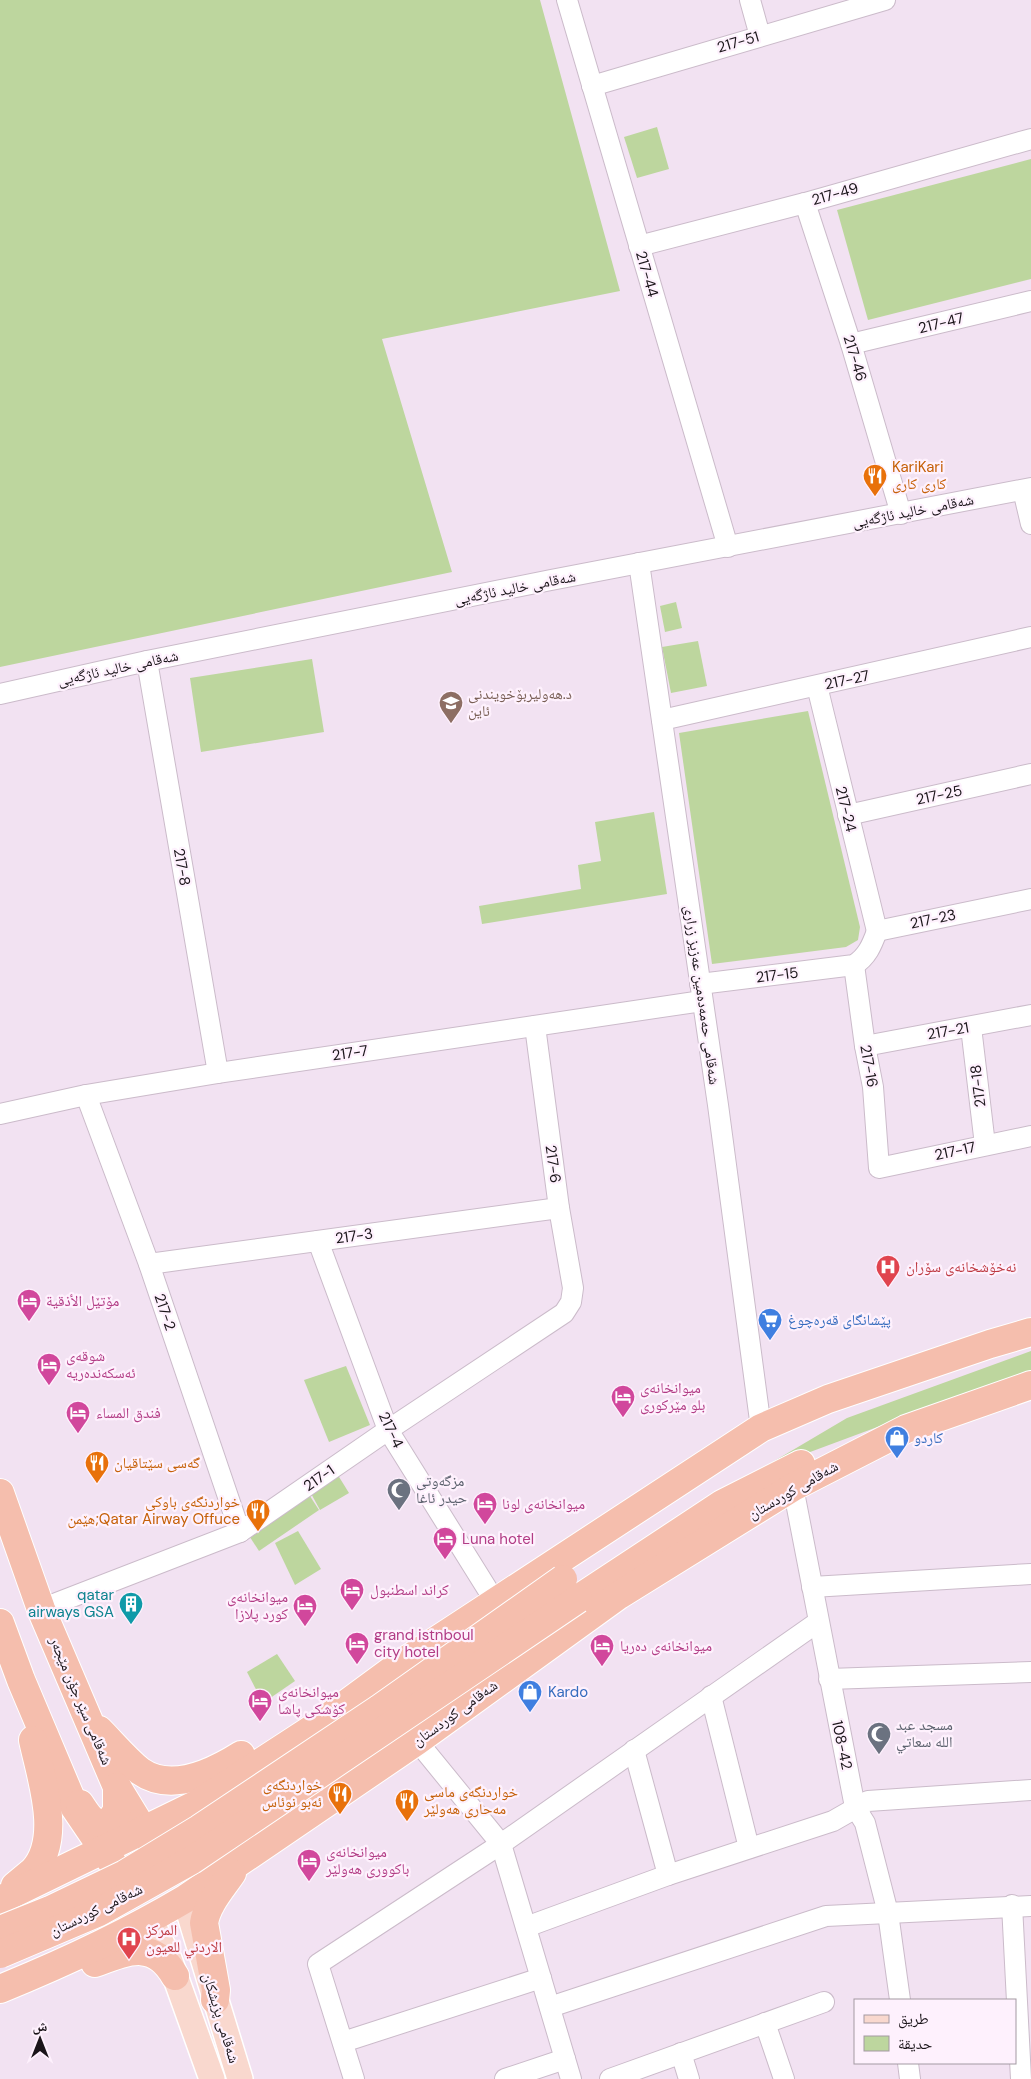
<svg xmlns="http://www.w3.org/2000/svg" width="1031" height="2079" viewBox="0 0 1031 2079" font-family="'DM Sans','Noto Naskh Arabic',sans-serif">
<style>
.green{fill:#bdd69e}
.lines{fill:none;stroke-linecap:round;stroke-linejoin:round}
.minor-casing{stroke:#cbbbca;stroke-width:22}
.major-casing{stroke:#fff;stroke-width:28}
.highway-casing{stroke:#fff;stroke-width:30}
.minor{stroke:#fff;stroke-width:20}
.major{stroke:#f9d8ce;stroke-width:25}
.highway{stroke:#f5bead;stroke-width:28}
.highway-bridge-casing{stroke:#fff;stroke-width:30;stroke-linecap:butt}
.highway-bridge{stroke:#f5bead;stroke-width:28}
.labels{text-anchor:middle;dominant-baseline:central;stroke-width:4.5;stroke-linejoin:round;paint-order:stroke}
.street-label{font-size:15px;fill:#1b151a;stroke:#fef1fd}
.food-label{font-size:15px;fill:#c56008;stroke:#fef1fd;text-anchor:start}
.education-label{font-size:15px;fill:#785e54;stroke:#fef1fd;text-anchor:start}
.health-label{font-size:15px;fill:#be3a42;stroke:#fef1fd;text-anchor:start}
.hotel-label{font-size:15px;fill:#b23c85;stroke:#fef1fd;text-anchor:start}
.shop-label{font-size:15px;fill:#366cbe;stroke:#fef1fd;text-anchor:start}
.worship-label{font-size:15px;fill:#5b616d;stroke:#fef1fd;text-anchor:start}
.culture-label{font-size:15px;fill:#0d838f;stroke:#fef1fd;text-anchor:end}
</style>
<rect width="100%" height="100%" fill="#f2e2f2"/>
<g class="green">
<path d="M 0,0 L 540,0 L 620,291 L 382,339 L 452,572 L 0,667 Z"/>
<path d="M 657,127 L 669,169 L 637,178 L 624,137 Z"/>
<path d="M 1031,159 L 1031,279 L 868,320 L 837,210 Z"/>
<path d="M 676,602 L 682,628 L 665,632 L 660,606 Z"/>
<path d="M 698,641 L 707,686 L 671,693 L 662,647 Z"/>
<path d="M 312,659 L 324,732 L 201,752 L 190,678 Z"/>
<path d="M 808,711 L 860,927 L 858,940 L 846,947 L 712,964 L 679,733 Z"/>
<path d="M 654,812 L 667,894 L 482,924 L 479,906 L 581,889 L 578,865 L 601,861 L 595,822 Z"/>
<path d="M 1031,1351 L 1031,1370 L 794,1458 L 727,1489 L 847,1418 Z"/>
<path d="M 346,1366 L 370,1425 L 329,1442 L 304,1380 Z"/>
<path d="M 336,1472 L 349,1493 L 320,1510 L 308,1488 Z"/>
<path d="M 306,1490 L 319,1510 L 259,1551 L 246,1531 Z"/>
<path d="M 298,1531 L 321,1569 L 295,1585 L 275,1543 Z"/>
<path d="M 277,1654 L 295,1681 L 263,1703 L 247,1672 Z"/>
</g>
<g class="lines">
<defs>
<g id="minor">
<path d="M 567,0 L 728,547"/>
<path d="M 750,0 L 760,36"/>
<path d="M 592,86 L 885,0"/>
<path d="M 805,203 L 851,344 L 901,514"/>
<path d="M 639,246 L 805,203 L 1031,139"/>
<path d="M 851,344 L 1031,301"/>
<path d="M 1023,490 L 1031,524"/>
<path d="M 639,563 L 718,1105 L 761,1428"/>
<path d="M 147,661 L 218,1073"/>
<path d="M 817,686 L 877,931"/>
<path d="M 0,694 L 147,661 L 551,580 L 1031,488"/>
<path d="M 662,720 L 1031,637"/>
<path d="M 848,815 L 1031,774"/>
<path d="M 877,931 L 1031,899"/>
<path d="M 854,965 L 865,1046 L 873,1087 L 879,1168 L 1031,1136"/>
<path d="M 700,984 L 854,965 C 867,957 872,945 877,931"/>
<path d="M 971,1027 L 985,1145"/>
<path d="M 865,1046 L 1031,1015"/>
<path d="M 86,1095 L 149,1264 L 240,1532"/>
<path d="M 0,1114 L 86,1095 L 218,1073 L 702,1001"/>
<path d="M 318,1241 L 388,1430 L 496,1603"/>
<path d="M 149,1264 L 559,1208"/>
<path d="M 793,1487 L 855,1807 L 865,1823 L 888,1913 L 900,2000"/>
<path d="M 812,1587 L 1031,1574"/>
<path d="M 41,1609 L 240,1532 L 388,1430 L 564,1313 L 571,1302 L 573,1288 L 559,1208 L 535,1026"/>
<path d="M 829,1679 L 1031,1672"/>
<path d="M 711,1696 L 749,1848"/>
<path d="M 417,1741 L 501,1844 L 571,2079"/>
<path d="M 634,1750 L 668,1875"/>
<path d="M 1012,1905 L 1021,2079"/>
<path d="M 526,1927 L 668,1875 L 833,1821 L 868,1801 L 1031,1790"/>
<path d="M 550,2007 L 826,1916 L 1031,1906"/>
<path d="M 765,2023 L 784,2079"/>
<path d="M 343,2042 L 541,1978"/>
<path d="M 681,2053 L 689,2079"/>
<path d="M 908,2063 L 910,2079"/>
<path d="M 354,2079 L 318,1964 L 501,1844 L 818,1622"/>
<path d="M 505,2079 L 565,2059"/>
<path d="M 610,2079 L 824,2002"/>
</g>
<g id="major">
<path d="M 185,1899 L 240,2079"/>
<path d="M 150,1919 L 169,1959 L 212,2079"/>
</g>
<g id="highway">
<path d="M 0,1493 L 41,1609 L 117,1787 L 153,1846"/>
<path d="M 578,1599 L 722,1504 L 801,1464"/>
<path d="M 0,1623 L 21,1680 L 75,1808 L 113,1864"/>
<path d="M 99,1730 C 112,1743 125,1759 140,1771 C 171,1793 214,1772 241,1755"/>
<path d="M 80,1804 C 88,1816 94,1828 110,1821 L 117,1811 L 117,1787"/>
<path d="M 15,1886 C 21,1881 27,1876 33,1871 C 63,1839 41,1778 33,1740"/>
<path d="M 0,1900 L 197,1804 L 312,1729 L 399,1665 L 761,1428 L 828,1399 L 990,1344 L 1031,1332"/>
<path d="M 95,1963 C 127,1951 154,1939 175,1976"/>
<path d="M 0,1989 C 64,1963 126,1934 185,1899 L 417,1741 L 619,1595 L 793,1487 L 906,1429 L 1031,1385"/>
<path d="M 215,2000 L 216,1990 L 204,1923 C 207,1904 222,1888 232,1873"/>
</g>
</defs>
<use href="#minor" class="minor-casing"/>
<use href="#major" class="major-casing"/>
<use href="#highway" class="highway-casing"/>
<use href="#minor" class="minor"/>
<use href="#major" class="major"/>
<use href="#highway" class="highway"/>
<defs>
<g id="highway-bridge">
<path d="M 0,1930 L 50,1910 L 125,1874 L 199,1829 L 379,1709 L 563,1579"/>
<path d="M 0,1954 L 99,1912 L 192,1860 L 578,1599"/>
</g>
</defs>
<use href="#highway-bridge" class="highway-bridge-casing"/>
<use href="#highway-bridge" class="highway-bridge"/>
</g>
<defs>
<symbol id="restaurant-pin" viewBox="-11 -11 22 30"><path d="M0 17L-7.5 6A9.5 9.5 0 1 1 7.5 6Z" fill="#e8710a" stroke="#fef1fd"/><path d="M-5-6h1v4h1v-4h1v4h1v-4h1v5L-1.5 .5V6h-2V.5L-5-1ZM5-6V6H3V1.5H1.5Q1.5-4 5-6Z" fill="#fff"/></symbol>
<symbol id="school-pin" viewBox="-11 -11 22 30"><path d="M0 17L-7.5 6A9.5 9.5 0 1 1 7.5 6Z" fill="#8d6e63" stroke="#fef1fd"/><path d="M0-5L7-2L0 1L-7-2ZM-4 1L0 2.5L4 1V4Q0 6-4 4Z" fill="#fff"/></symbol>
<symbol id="hospital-pin" viewBox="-11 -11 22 30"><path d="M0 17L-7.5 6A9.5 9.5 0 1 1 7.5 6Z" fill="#e0444e" stroke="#fef1fd"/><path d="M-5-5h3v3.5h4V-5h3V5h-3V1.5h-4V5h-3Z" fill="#fff"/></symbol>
<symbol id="hotel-pin" viewBox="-11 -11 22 30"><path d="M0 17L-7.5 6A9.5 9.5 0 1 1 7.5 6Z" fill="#d1479c" stroke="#fef1fd"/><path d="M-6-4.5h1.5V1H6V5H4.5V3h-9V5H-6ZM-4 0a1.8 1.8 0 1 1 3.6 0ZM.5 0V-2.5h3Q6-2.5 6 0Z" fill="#fff"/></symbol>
<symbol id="supermarket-pin" viewBox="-11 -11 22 30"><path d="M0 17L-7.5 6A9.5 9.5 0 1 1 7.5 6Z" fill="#3f7fe0" stroke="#fef1fd"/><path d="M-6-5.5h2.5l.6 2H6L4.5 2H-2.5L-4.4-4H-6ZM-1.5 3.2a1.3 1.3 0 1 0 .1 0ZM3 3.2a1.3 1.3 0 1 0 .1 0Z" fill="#fff"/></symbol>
<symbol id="shop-pin" viewBox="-11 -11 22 30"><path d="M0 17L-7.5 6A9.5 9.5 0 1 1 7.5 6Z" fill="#3f7fe0" stroke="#fef1fd"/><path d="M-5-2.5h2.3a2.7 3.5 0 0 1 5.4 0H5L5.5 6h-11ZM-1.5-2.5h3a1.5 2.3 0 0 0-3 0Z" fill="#fff"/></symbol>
<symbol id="mosque-pin" viewBox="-11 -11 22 30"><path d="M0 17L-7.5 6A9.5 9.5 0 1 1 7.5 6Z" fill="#6b7280" stroke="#fef1fd"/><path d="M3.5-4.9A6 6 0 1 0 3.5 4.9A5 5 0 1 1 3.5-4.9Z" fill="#fff"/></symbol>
<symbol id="building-pin" viewBox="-11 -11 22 30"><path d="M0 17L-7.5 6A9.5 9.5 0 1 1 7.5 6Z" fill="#0f9aa8" stroke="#fef1fd"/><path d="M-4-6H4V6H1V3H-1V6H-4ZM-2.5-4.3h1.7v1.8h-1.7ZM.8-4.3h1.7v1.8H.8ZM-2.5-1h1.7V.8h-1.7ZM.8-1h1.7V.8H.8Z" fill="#fff"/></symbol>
</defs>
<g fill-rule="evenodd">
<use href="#restaurant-pin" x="861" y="462" width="28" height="38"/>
<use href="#school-pin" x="437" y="689" width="28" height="38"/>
<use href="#hospital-pin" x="874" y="1253" width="28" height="38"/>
<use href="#hotel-pin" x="15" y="1287" width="28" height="38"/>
<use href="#supermarket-pin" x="756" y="1306" width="28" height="38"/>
<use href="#hotel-pin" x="35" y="1351" width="28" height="38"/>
<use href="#hotel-pin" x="609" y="1383" width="28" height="38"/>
<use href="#hotel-pin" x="64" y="1399" width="28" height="38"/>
<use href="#shop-pin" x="883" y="1424" width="28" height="38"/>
<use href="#restaurant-pin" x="83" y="1449" width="28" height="38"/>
<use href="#mosque-pin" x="385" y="1476" width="28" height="38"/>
<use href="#hotel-pin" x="471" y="1490" width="28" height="38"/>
<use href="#restaurant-pin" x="244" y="1497" width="28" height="38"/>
<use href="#hotel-pin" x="431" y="1525" width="28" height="38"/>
<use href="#hotel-pin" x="338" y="1576" width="28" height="38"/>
<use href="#building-pin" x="117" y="1590" width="28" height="38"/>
<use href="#hotel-pin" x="291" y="1592" width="28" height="38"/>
<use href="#hotel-pin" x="343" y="1630" width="28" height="38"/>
<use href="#hotel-pin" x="588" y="1632" width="28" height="38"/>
<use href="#shop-pin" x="516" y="1678" width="28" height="38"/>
<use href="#hotel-pin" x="246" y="1687" width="28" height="38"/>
<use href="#mosque-pin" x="865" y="1720" width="28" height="38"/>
<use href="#restaurant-pin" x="326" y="1780" width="28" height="38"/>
<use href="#restaurant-pin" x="393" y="1787" width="28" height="38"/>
<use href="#hotel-pin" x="295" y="1847" width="28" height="38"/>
<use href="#hospital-pin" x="115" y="1925" width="28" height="38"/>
</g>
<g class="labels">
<g class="street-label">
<text transform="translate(738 42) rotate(-16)">217-51</text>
<text transform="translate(835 194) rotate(-16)">217-49</text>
<text transform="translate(647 274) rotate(74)">217-44</text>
<text transform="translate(941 323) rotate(-14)">217-47</text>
<text transform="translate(855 358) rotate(73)">217-46</text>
<text transform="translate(913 511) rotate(-11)">شەقامی خالید ئاژگەیی</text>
<text transform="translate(515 588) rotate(-11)">شەقامی خالید ئاژگەیی</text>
<text transform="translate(118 668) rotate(-12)">شەقامی خالید ئاژگەیی</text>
<text transform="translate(847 680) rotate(-12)">217-27</text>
<text transform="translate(939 795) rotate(-12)">217-25</text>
<text transform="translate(846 809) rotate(76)">217-24</text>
<text transform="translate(182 867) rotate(80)">217-8</text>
<text transform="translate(933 919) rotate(-12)">217-23</text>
<text transform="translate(777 975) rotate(-7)">217-15</text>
<text transform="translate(702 995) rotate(82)">شەقامی حەمەدەمین عەزیز زراری</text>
<text transform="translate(948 1031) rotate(-10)">217-21</text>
<text transform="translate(350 1053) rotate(-8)">217-7</text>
<text transform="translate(869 1066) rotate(80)">217-16</text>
<text transform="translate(978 1086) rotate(-97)">217-18</text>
<text transform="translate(955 1151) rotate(-12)">217-17</text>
<text transform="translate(553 1164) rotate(82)">217-6</text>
<text transform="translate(354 1236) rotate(-8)">217-3</text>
<text transform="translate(165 1312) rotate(71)">217-2</text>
<text transform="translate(391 1430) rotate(64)">217-4</text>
<text transform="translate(319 1478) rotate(-35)">217-1</text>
<text transform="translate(793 1490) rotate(-30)">شەقامی کوردستان</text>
<text transform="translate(81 1701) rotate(67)">شەقامی سێر جۆن مێجەر</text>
<text transform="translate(455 1713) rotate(-36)">شەقامی کوردستان</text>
<text transform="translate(842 1745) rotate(78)">108-42</text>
<text transform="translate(96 1910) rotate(-26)">شەقامی کوردستان</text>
<text transform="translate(221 2018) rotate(73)">شەقامی پزیشکان</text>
</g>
<g class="food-label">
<text x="892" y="467">KariKari<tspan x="892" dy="17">کاری کاری</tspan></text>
<text x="114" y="1463">گەسی سێتاقیان</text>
<text x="240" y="1502" text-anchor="end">خواردنگەی باوکی<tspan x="240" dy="17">ھێمن;Qatar Airway Offuce</tspan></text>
<text x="322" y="1785" text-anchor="end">خواردنگەی<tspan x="322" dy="17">ئەبو نوئاس</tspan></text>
<text x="424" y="1792">خواردنگەی ماسی<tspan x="424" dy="17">مەحاری هەولێر</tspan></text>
</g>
<g class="education-label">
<text x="468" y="694">د.هه‌ولیربۆخویندنی<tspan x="468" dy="17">ئاین</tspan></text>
</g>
<g class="health-label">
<text x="906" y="1267">نەخۆشخانەی سۆران</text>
<text x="146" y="1930">المركز<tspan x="146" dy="17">الاردني للعيون</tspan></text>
</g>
<g class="hotel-label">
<text x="46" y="1301">مۆتێل الأذقیة</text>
<text x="66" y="1356">شوقەی<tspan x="66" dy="17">ئەسکەندەریە</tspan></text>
<text x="640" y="1388">میوانخانەی<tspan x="640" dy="17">بلو مێرکوری</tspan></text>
<text x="96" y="1413">فندق المساء</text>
<text x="502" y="1504">میوانخانەی لونا</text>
<text x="462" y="1539">Luna hotel</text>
<text x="370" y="1590">كراند اسطنبول</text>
<text x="288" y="1597" text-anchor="end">میوانخانەی<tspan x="288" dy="17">کورد پلازا</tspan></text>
<text x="374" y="1635">grand istnboul<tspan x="374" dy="17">city hotel</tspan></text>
<text x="620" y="1646">میوانخانەی دەریا</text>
<text x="278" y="1692">میوانخانەی<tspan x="278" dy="17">کۆشکی پاشا</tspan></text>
<text x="326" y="1852">میوانخانەی<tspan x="326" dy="17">باکووری هەولێر</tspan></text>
</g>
<g class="shop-label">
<text x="788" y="1320">پێشانگای قەرەچوغ</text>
<text x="914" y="1438">كاردو</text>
<text x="548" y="1692">Kardo</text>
</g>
<g class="worship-label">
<text x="416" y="1481">مزگەوتی<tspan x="416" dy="17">حیدر ئاغا</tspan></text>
<text x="896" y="1725">مسجد عبد<tspan x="896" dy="17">الله سعاتي</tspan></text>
</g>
<g class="culture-label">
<text x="114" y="1595">qatar<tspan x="114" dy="17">airways GSA</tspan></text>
</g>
</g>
<rect x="854" y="1999" width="162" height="65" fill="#fef1fd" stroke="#a399a2"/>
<rect x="864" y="2015" width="25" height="8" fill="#f9d8ce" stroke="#a399a2"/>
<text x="898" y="2024" font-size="15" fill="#1b151a">طريق</text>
<rect x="864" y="2036" width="25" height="15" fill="#bdd69e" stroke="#a399a2"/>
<text x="898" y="2049" font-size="15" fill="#1b151a">حديقة</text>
<g transform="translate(40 2039)" stroke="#fef1fd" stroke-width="4" paint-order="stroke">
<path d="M0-4L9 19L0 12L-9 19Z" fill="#1b151a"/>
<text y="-8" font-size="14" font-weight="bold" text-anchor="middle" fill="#1b151a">ش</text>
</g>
</svg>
